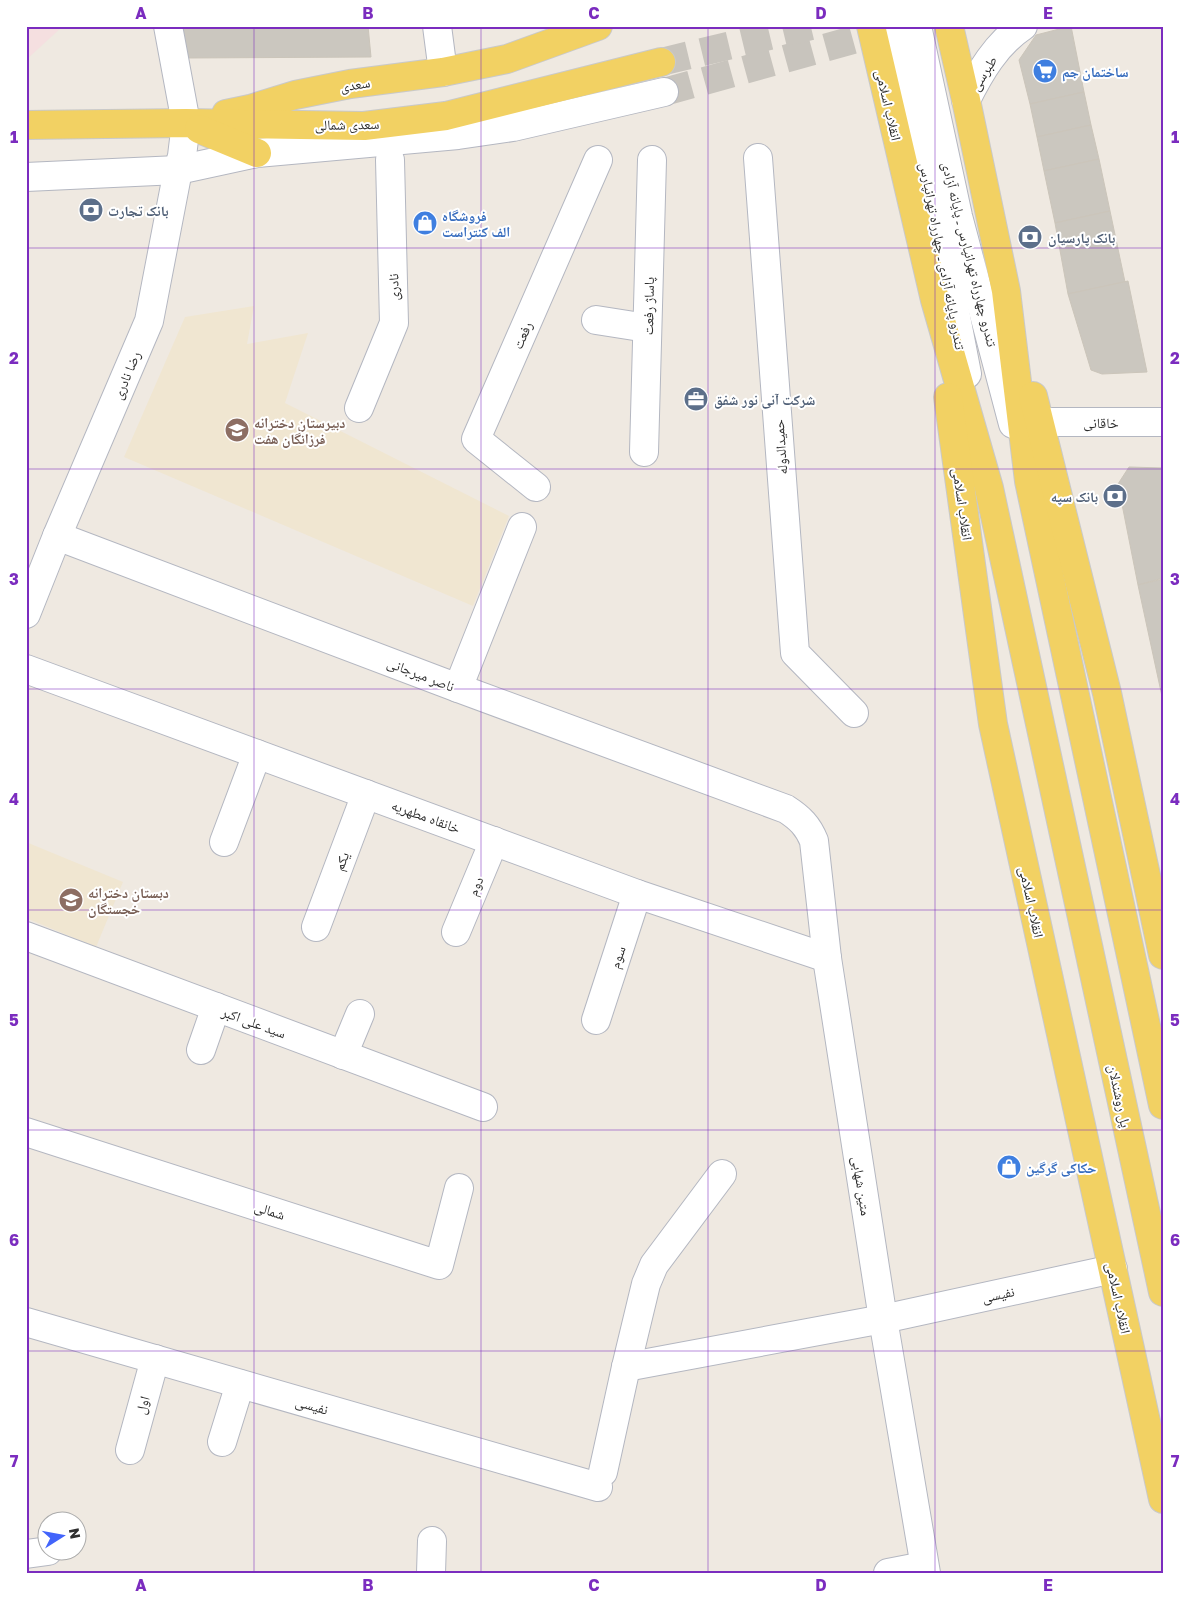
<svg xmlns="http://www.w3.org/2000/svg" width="1189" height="1599" viewBox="0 0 1189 1599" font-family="'Golos Text','Noto Naskh Arabic',sans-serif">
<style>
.education{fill:#f0e6d1}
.medical{fill:#f5dfe0}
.building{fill:#cbc7bf;stroke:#cbc5ba}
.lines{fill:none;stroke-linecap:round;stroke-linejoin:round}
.minor-tunnel{stroke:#c8c4bd;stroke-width:28;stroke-dasharray:28 14;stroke-linecap:butt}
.major-tunnel{stroke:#c8c4bd;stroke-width:28;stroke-dasharray:28 14;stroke-linecap:butt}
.minor-casing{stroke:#b4b7c1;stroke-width:30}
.major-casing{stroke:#c9c9c9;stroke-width:30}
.minor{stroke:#fff;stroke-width:28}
.major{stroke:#f2d163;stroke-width:28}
.grid{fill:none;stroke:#7b2cbf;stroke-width:1;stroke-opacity:0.55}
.labels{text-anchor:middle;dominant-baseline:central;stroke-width:4;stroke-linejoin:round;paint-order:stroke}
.shop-label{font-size:14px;font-weight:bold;fill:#366cbe;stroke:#fff;text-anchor:start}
.street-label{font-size:14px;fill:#2e2e2e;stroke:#fff}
.service-label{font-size:14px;font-weight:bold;fill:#4e5e75;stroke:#fff;text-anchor:start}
.education-label{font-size:14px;font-weight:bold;fill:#785e54;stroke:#fff;text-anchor:start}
.neatline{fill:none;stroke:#7b2cbf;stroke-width:2}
.grid-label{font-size:16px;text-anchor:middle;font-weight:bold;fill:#7b2cbf}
</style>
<rect width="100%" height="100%" fill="#efe9e1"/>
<g class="education">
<path d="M 254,306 L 247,344 L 308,333 L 285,403 L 509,516 L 473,606 L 124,457 L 185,317 Z"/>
<path d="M 26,842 L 123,882 L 96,947 L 26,918 Z"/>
</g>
<path class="medical" d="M 26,26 L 63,26 L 26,60 Z"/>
<g class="building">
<path d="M 172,26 L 368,26 L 371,57 L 188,58 Z"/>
<path d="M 1071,26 L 1084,92 L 1030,104 L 1019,60 L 1036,35 Z"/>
<path d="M 1084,92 L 1091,125 L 1037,137 L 1030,104 Z"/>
<path d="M 1091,125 L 1099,159 L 1044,171 L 1037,137 Z"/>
<path d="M 1099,159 L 1110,211 L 1055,223 L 1044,171 Z"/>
<path d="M 1110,211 L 1125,282 L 1068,294 L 1055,223 Z"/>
<path d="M 1128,281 L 1147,372 L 1102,374 L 1091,370 L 1068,294 Z"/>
<path d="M 1129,467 L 1163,468 L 1163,578 L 1138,585 L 1118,484 Z"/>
<path d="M 1163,579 L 1163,701 L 1138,585 Z"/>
</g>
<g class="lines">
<path class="minor-tunnel" d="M 664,92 L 897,28"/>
<path class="major-tunnel" d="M 661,62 L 811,26"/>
<defs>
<g id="minor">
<path d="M 437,26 L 443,72"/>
<path d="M 893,26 L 939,228 L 967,374"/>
<path d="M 917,26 L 958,216 L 1013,424"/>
<path d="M 966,100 C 980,72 996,44 1023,26"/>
<path d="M 758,158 L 795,653 L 854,713"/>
<path d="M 26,177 L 178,170 L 257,153 L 458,135 L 513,127 L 664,92"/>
<path d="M 596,320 L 647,328"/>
<path d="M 359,408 L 394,323 L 390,160"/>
<path d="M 1040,422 L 1163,422"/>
<path d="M 644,452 L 652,160"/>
<path d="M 536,487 L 476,439 L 598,160"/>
<path d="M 57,536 L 458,688 L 786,809 C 800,818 808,826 814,841 L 827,958 L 883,1319 L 926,1573"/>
<path d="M 26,614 L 57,536 L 149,321 L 178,170 L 182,156 L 186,123 L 168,26"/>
<path d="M 26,669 L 637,894 L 827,958"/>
<path d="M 458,688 L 522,527"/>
<path d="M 224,842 L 257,754"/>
<path d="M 316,927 L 366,794"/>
<path d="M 456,932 L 494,841"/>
<path d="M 26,936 L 483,1107"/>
<path d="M 596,1020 L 637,894"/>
<path d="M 201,1050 L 216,1007"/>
<path d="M 343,1055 L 360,1014"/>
<path d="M 26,1132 L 439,1265 L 459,1188"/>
<path d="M 26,1322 L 598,1487"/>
<path d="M 626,1367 L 883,1319 L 1113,1269"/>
<path d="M 222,1442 L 240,1384"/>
<path d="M 130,1450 L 155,1359"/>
<path d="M 603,1472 L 626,1367 L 646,1284 L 654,1265 L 722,1174"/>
<path d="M 26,1554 L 48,1551"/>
<path d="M 431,1573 L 432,1541"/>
<path d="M 888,1573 L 924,1566"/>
</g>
<g id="major">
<path d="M 871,26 L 935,300 L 989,488 L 1163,1292"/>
<path d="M 949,26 L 966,100 L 1006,291 L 1029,481 L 1163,1105"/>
<path d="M 226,114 L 250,109 L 295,95 L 350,84 L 443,72 L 507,59 L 598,26"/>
<path d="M 26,125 L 186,123 L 364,126 L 446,116 L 661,62"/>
<path d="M 199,129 L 257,153"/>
<path d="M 1033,396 L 1107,693 L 1163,955"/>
<path d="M 948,397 L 993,724 L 1163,1499"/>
</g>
</defs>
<use href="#minor" class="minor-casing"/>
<use href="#major" class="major-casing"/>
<use href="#minor" class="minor"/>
<use href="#major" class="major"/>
</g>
<path class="grid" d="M 254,26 L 254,1573M 481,26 L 481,1573M 708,26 L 708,1573M 935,26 L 935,1573M 26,248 L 1163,248M 26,469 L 1163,469M 26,689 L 1163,689M 26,910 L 1163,910M 26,1130 L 1163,1130M 26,1351 L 1163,1351"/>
<defs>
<symbol id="supermarket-disc" viewBox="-11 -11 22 22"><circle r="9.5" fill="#3f7fe0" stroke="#fff"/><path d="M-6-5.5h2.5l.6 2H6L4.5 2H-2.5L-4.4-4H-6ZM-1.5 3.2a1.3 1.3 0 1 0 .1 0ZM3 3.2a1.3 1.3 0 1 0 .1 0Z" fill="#fff"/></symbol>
<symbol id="bank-disc" viewBox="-11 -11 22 22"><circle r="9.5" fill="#5c6f8a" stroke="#fff"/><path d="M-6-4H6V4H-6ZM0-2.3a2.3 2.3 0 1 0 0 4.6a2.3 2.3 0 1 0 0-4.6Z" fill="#fff"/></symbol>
<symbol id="shop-disc" viewBox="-11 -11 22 22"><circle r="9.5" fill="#3f7fe0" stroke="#fff"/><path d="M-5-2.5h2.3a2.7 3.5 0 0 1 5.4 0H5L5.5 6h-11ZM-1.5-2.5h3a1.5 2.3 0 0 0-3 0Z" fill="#fff"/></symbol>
<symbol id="office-disc" viewBox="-11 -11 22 22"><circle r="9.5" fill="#5c6f8a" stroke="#fff"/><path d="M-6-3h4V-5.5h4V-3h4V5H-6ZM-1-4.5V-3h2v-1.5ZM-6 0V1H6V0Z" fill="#fff"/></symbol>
<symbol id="school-disc" viewBox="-11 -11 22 22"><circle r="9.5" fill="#8d6e63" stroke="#fff"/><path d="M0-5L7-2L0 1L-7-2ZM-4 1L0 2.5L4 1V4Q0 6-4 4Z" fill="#fff"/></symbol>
</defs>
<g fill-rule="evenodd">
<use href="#supermarket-disc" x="1031" y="57" width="28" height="28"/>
<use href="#bank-disc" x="77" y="196" width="28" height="28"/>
<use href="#shop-disc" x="411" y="209" width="28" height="28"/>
<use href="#bank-disc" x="1016" y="223" width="28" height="28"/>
<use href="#office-disc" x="682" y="385" width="28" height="28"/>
<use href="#school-disc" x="223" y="416" width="28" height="28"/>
<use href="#bank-disc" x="1101" y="482" width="28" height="28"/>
<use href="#school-disc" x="57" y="886" width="28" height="28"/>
<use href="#shop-disc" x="995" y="1153" width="28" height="28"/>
</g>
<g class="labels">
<g class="shop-label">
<text x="1062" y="71">ساختمان جم</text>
<text x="442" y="215">فروشگاه<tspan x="442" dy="16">الف کنتراست</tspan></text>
<text x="1026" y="1167">حکاکی گرگین</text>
</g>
<g class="street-label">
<text transform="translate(983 73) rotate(-58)">طبرسی</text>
<text transform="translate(355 84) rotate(-9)">سعدی</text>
<text transform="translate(889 105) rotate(77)">انقلاب اسلامی</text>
<text transform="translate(347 124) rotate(-1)">سعدی شمالی</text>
<text transform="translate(970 254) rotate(76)">تندرو چهارراه تهرانپارس ـ پایانه آزادی</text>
<text transform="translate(943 256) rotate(79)">تندرو پایانه آزادی ـ چهارراه تهرانپارس</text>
<text transform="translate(393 287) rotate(-91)">نادری</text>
<text transform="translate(648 306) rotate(-89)">پاساژ رفعت</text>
<text transform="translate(522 335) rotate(-66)">رفعت</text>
<text transform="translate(126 375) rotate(-67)">رضا نادری</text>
<text x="1101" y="422">خاقانی</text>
<text transform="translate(780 447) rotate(-94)">حمیدالدوله</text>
<text transform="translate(963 504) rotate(82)">انقلاب اسلامی</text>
<text transform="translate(421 674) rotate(21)">ناصر میرجانی</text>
<text transform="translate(426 816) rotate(20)">خانقاه مطهریه</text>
<text transform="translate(341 861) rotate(-69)">یکم</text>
<text transform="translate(475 886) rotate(-68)">دوم</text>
<text transform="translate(1032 902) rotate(78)">انقلاب اسلامی</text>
<text transform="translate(617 957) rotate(-72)">سوم</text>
<text transform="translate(254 1022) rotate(20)">سید علی اکبر</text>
<text transform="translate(1120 1096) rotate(78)">پل روشندلان</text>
<text transform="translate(862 1186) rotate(81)">متین شهابی</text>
<text transform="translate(270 1210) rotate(18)">شمالی</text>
<text transform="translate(998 1294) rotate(-12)">نفیسی</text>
<text transform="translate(1119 1298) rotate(78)">انقلاب اسلامی</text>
<text transform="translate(142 1405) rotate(-74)">اول</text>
<text transform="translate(312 1405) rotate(16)">نفیسی</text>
</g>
<g class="service-label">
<text x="108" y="210">بانک تجارت</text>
<text x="1048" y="237">بانک پارسیان</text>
<text x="714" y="399">شرکت آنی نور شفق</text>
<text x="1098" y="496" text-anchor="end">بانک سپه</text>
</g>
<g class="education-label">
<text x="254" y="422">دبیرستان دخترانه<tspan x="254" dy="16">فرزانگان هفت</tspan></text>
<text x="88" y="892">دبستان دخترانه<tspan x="88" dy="16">خجستگان</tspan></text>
</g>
</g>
<rect width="1189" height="1599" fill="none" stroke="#ffffff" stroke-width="55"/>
<g transform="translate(62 1536) rotate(79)"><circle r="24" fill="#ffffff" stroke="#ababab"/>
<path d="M0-4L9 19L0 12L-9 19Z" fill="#4264fb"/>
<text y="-8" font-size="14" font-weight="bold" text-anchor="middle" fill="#2e2e2e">N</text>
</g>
<rect x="28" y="28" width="1134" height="1544" class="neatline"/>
<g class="grid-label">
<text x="141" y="19">A</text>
<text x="368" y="19">B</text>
<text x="594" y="19">C</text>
<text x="821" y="19">D</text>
<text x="1048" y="19">E</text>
<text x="14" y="143">1</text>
<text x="1175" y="143">1</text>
<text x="14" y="364">2</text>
<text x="1175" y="364">2</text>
<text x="14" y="585">3</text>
<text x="1175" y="585">3</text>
<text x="14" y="805">4</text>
<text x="1175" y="805">4</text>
<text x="14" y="1026">5</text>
<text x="1175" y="1026">5</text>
<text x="14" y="1246">6</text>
<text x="1175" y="1246">6</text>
<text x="14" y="1467">7</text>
<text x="1175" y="1467">7</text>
<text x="141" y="1591">A</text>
<text x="368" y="1591">B</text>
<text x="594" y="1591">C</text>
<text x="821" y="1591">D</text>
<text x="1048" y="1591">E</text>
</g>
</svg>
